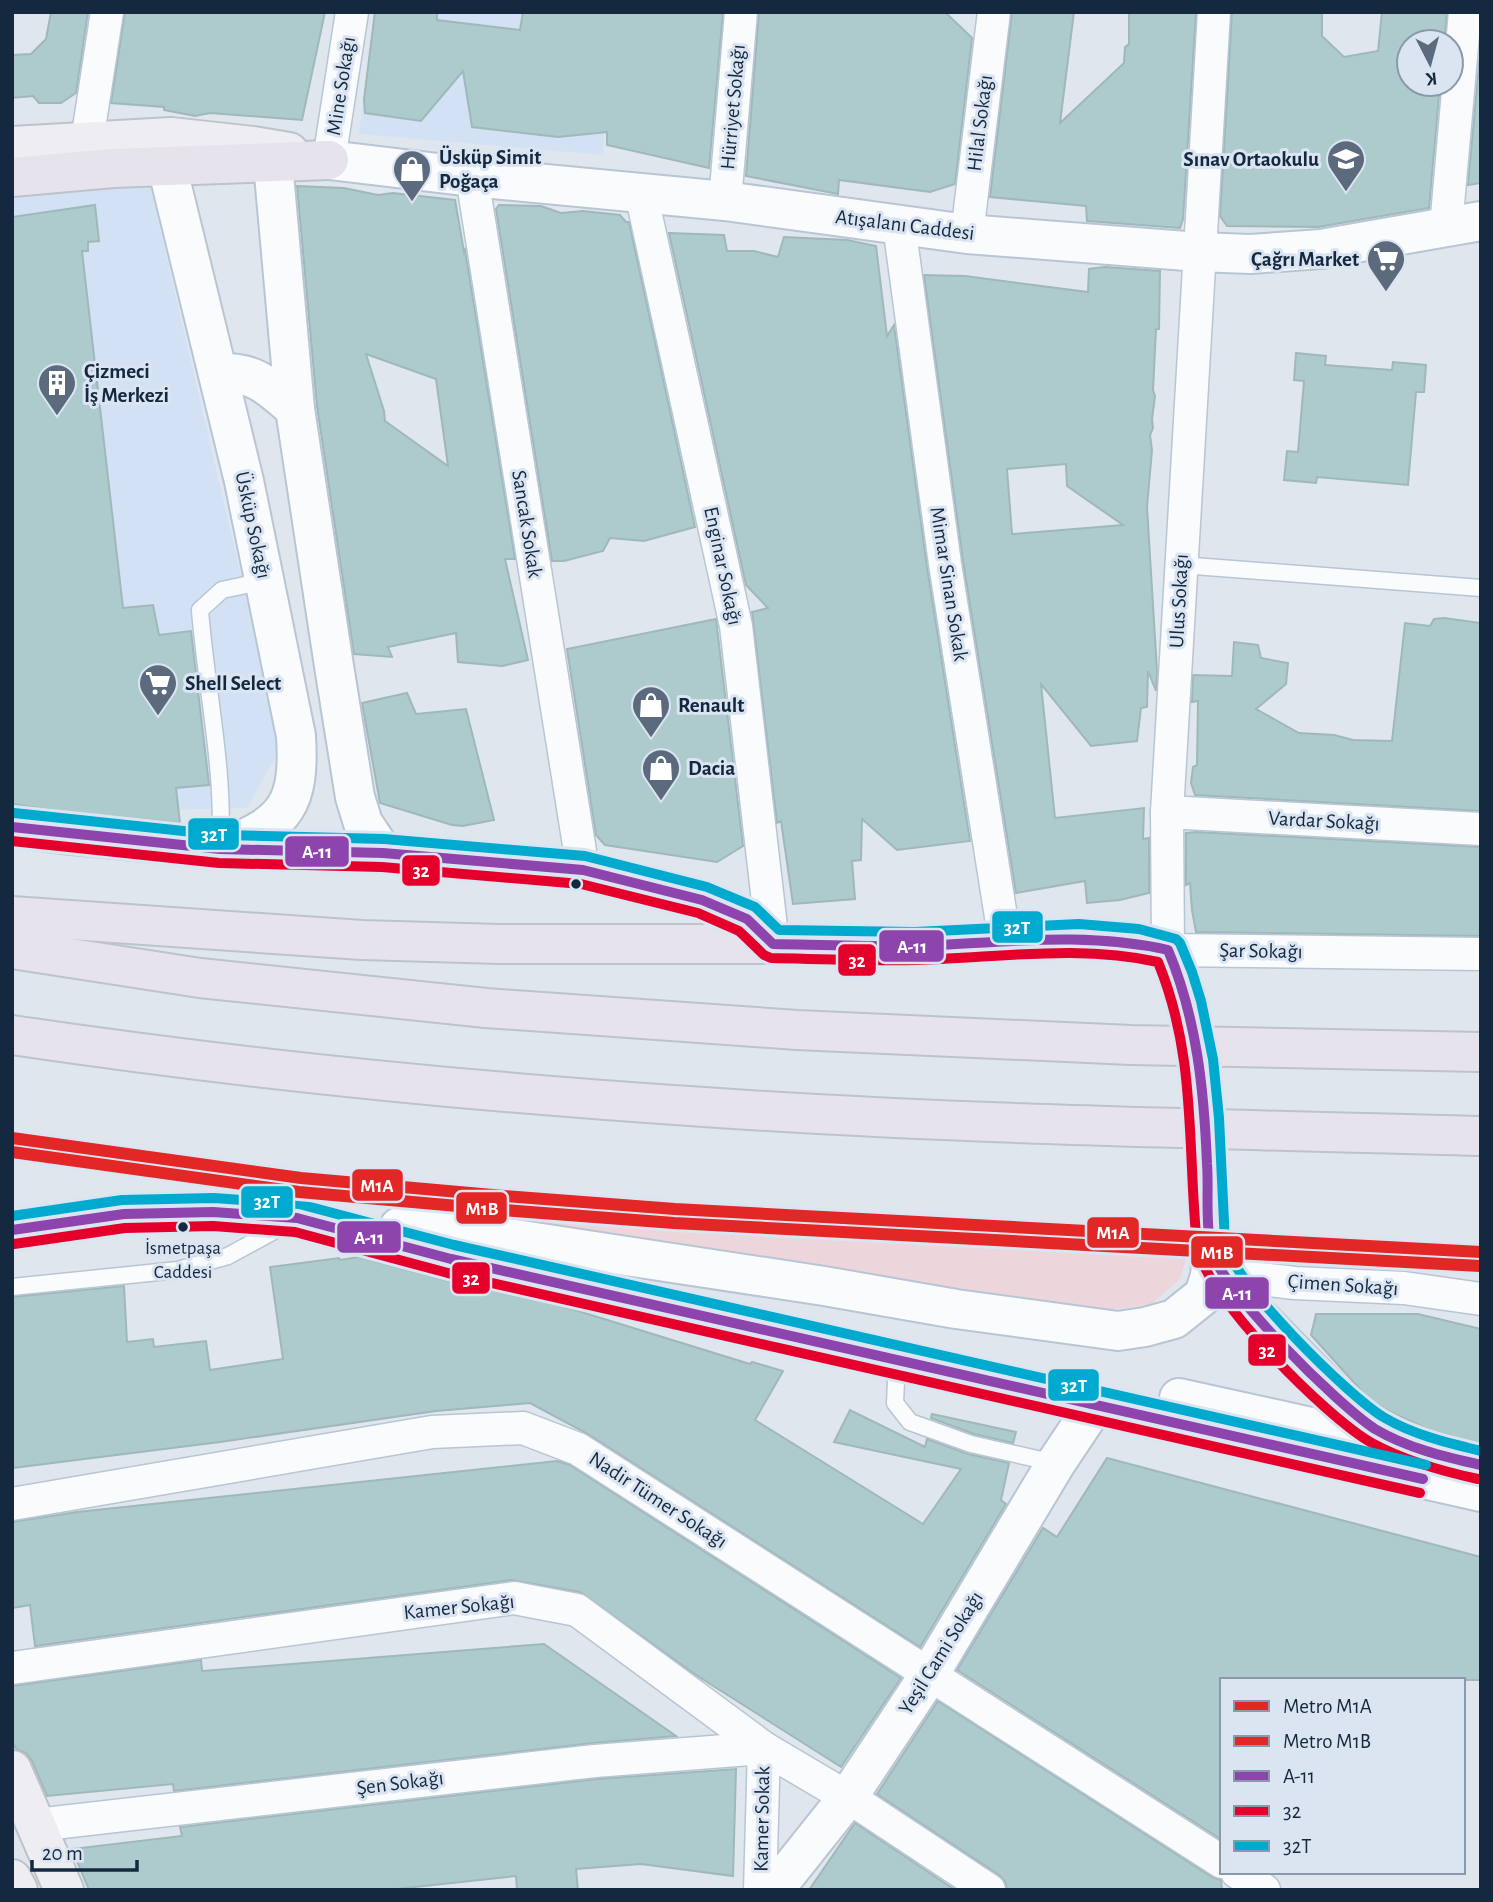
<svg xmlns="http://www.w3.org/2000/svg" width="1493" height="1902" viewBox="0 0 1493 1902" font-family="'Alegreya Sans',sans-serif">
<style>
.built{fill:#d2e2f4}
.green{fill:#ecd5db}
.building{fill:#adcacd;stroke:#9fb8ba;stroke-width:2;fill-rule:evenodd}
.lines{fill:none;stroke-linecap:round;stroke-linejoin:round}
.secondary-tunnel{stroke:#b7c0ca;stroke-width:38;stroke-dasharray:38 19;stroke-linecap:butt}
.lane-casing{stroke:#b8c5d4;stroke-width:19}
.street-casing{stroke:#b8c5d4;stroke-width:35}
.secondary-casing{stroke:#b8c5d4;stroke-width:42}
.primary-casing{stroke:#bcc3cb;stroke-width:42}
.highway-casing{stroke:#bcc3cb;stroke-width:42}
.lane{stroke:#fafbfc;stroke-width:16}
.street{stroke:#fafbfc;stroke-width:32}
.secondary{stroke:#fafbfc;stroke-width:38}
.primary{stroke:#eeedf2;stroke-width:38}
.highway{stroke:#e7e3ec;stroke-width:38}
.bus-1-casing{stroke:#dbe5f2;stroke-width:16}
.bus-2-casing{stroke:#dbe5f2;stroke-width:16}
.bus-3-casing{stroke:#dbe5f2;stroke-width:16}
.bus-1{stroke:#8e44ad;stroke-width:10}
.bus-2{stroke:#e4002b;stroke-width:10}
.bus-3{stroke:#00a9ce;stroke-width:10}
.metro-1-casing{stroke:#dbe5f2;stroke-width:18}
.metro-2-casing{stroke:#dbe5f2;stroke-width:18}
.metro-1{stroke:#e32726;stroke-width:12}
.metro-2{stroke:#e32726;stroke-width:12}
.bus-dot{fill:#142940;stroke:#dbe5f2;stroke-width:2.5}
.labels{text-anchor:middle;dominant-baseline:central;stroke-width:6;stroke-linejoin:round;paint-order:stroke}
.bus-label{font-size:19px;fill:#142940;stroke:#dbe5f2}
.street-label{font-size:21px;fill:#142940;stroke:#dbe5f2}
.poi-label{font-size:21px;font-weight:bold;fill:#142940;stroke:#dbe5f2;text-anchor:start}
.line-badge{stroke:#dbe5f2;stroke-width:2.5}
.badge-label{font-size:19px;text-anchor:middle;font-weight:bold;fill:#fff}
</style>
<rect width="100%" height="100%" fill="#e0e6ed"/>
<g class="built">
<path d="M 374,12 L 612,12 L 603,155 L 359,134 Z"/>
<path d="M 149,182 L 281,747 L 247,808 L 113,811 L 12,795 L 12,198 Z"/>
</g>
<path class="green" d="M 409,1208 L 1187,1256 L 1180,1279 L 1150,1305 L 1104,1310 Z"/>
<g class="building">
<path d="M 51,12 L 88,12 L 76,93 L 61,103 L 39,103 L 33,96 L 12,98 L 12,55 L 31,54 L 46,39 Z"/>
<path d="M 125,12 L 325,12 L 302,120 L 210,113 L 195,116 L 164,110 L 164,107 L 111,103 Z"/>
<path d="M 375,12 L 437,12 L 437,20 L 520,30 L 523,12 L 723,12 L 709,168 L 607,145 L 607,132 L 558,137 L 472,127 L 463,71 L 421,121 L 365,113 L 364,99 Z"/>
<path d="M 759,12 L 945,12 L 972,38 L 955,184 L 930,192 L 839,180 L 838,194 L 746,176 Z"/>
<path d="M 1012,12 L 1074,12 L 1060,123 L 1124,63 L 1125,47 L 1129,44 L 1129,12 L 1196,12 L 1183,219 L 1180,228 L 1087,221 L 1086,206 L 990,197 Z"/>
<path d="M 1232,12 L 1322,12 L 1322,36 L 1344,57 L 1378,51 L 1382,12 L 1447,12 L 1444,42 L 1409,42 L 1409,84 L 1440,84 L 1429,208 L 1318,227 L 1227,226 L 1220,216 Z"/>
<path d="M 1481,43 L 1481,183 L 1468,185 Z"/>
<path d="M 297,186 L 344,188 L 378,195 L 393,193 L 455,200 L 464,252 L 465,250 L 515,559 L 505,559 L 528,660 L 502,666 L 458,662 L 456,633 L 388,647 L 392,657 L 354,654 L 317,406 ZM 366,354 L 436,379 L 448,466 L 385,421 L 384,411 Z"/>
<path d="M 95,205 L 99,241 L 88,242 L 88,251 L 82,251 L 123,608 L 153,605 L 159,635 L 191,631 L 209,785 L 176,788 L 180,823 L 65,812 L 12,804 L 12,217 Z"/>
<path d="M 499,205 L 541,206 L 561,213 L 583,211 L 620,215 L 626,222 L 629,222 L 695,527 L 644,541 L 610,538 L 603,551 L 564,561 L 552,561 L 496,209 Z"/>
<path d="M 669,233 L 724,235 L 727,251 L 754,251 L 778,257 L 784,237 L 847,240 L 876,246 L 887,336 L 894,325 L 927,567 L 970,841 L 897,850 L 862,819 L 861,860 L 852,861 L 855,899 L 793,904 L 781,821 L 777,823 L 752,612 L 768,608 L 746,585 Z"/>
<path d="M 1105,267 L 1160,271 L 1159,329 L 1156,329 L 1153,390 L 1155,396 L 1152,419 L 1153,428 L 1150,435 L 1152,450 L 1147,507 L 1157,671 L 1156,691 L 1148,671 L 1147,707 L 1141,708 L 1137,741 L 1091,746 L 1041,684 L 1055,818 L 1144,808 L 1143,839 L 1149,838 L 1149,893 L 1120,900 L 1087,903 L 1085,881 L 1016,893 L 963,561 L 924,275 L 965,276 L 1088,292 L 1089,269 ZM 1066,464 L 1067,486 L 1123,525 L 1012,534 L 1007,469 Z"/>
<path d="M 1296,353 L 1326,356 L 1325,365 L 1392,370 L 1393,362 L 1426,365 L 1424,392 L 1416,392 L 1408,485 L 1317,477 L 1316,483 L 1284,480 L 1287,451 L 1298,452 L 1304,381 L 1294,380 Z"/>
<path d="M 1444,618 L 1481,623 L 1481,811 L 1195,795 L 1191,783 L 1193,767 L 1197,765 L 1198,701 L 1192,702 L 1193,675 L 1232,676 L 1234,642 L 1258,645 L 1261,658 L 1288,663 L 1286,684 L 1256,709 L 1299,733 L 1334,735 L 1353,740 L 1392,741 L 1405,623 L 1430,626 L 1434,619 Z"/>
<path d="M 716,619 L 743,846 L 717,862 L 605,845 L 596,835 L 567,649 Z"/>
<path d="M 407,693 L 416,714 L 466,709 L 494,820 L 463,826 L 452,825 L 380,803 L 362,703 Z"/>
<path d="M 1197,832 L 1481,847 L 1481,936 L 1196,932 L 1192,910 L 1190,883 L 1186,885 L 1186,833 Z"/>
<path d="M 359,1257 L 445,1280 L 562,1306 L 750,1364 L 752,1362 L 783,1371 L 755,1420 L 923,1524 L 961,1469 L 834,1442 L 850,1410 L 925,1447 L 927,1439 L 968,1454 L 1009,1463 L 1001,1500 L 1006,1504 L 920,1647 L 588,1434 L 530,1403 L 436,1411 L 220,1442 L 12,1468 L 12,1297 L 124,1286 L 127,1342 L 153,1339 L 154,1347 L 206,1341 L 210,1370 L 283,1359 L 270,1267 L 339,1258 L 340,1260 Z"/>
<path d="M 1316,1314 L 1418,1314 L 1481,1329 L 1481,1446 L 1445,1437 L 1388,1411 L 1367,1397 L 1311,1335 Z"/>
<path d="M 932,1414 L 1016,1432 L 1013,1443 L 974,1434 L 931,1418 Z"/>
<path d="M 1107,1458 L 1481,1557 L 1481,1680 L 1222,1680 L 1222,1840 L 957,1670 L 1043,1528 L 1057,1537 Z"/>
<path d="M 557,1461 L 570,1465 L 901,1678 L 841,1767 L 696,1675 L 580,1592 L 511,1580 L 35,1646 L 30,1605 L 12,1608 L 12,1522 L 77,1512 Z"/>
<path d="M 544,1644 L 676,1736 L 593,1743 L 174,1791 L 173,1784 L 47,1796 L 32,1761 L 26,1753 L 16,1749 L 12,1740 L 12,1686 L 201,1660 L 202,1671 Z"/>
<path d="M 938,1701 L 1212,1877 L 1221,1880 L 1222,1890 L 1007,1890 L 1005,1881 L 999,1875 L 877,1794 Z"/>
<path d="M 736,1769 L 733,1876 L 641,1864 L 576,1869 L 578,1890 L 517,1890 L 516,1876 L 387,1890 L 89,1890 L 72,1849 L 182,1836 L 180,1827 L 597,1779 Z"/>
<path d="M 855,1823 L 955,1890 L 809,1890 Z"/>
</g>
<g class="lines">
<path class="secondary-tunnel" d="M 1168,950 C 1211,1042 1207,1153 1212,1253"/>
<defs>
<g id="lane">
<path d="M 1181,565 L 1481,588"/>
<path d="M 220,848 C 225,769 206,689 200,610 L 222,590 L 264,581"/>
<path d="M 12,1287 L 178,1270 L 228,1256 L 283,1226"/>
<path d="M 897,1360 L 895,1403 L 910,1422 L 971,1444 L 1055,1463"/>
</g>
<g id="street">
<path d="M 1214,12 L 1167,812 L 1168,950 L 1481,954"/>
<path d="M 87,141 L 107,12"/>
<path d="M 329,160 L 352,12"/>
<path d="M 472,177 L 583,870"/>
<path d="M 641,193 L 736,626 L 773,944"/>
<path d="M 725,201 L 741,12"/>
<path d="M 899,225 L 945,564 L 1005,942"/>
<path d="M 1446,227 L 1465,12"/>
<path d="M 967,234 L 994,12"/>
<path d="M 1167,812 L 1481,829"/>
<path d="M 1214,1253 L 1237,1270 L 1260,1279 L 1295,1283 L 1404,1288 L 1481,1299"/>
<path d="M 12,1504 L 432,1432 L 523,1428 L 578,1449 L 1222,1862"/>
<path d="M 12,1668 L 514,1598 L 577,1610 L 764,1748 L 862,1806 L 989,1890"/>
<path d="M 36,1825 L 595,1761 L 764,1748 L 760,1890"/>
<path d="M 1237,1872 L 1264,1890"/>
</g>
<g id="secondary">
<path d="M 329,160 L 472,177 L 725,201 L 967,234 L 1199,252 L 1250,254 L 1321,249 L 1481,221"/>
<path d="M 273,163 L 295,409 L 334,666 L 355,797 L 363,823 L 383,853"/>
<path d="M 167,166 L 244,481 L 296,736 C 300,803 287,823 225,847"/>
<path d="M 218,374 C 252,369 271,388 295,409"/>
<path d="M 12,827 L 62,834 L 220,849 L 383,853 L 583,870 L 702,900 L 747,919 L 773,944 L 915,946 L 1078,938 L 1138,943 L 1168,950"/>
<path d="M 399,1227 L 488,1235 L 824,1286 L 956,1309 L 1118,1331 L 1145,1327 L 1174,1319 L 1204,1295 L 1210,1276 L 1212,1253"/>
<path d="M 12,1230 L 124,1214 L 213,1212 L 297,1218 L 451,1259 L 1481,1492"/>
<path d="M 1212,1253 L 1252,1310 L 1353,1414 L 1377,1430 L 1433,1455"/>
<path d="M 1179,1398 L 1383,1443"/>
<path d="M 774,1890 L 848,1797 L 929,1675 L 1056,1463 L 1094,1406"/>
</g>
<g id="primary">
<path d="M 12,146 L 171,137 L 253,146 L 289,152"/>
<path d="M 12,1770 L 64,1890"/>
<path d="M 12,1879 L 18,1890"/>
</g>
<g id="highway">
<path d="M 12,177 L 113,168 L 329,160"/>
<path d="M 12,916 L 362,940 L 499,944 L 773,944"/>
<path d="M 12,949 L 200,978 L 486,1008 L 797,1030 L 1131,1045 L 1481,1052"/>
<path d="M 12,1035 C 242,1069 473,1092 704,1107 C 963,1125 1222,1129 1481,1136"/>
</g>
</defs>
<use href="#lane" class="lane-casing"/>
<use href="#street" class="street-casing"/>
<use href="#secondary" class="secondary-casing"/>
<use href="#primary" class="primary-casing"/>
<use href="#highway" class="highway-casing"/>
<use href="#lane" class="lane"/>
<use href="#street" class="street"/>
<use href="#secondary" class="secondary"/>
<use href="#primary" class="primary"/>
<use href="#highway" class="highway"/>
<defs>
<g id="bus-1">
<path d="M 12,827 L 220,849 L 383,853 L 583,870 L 702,900 L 747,919 L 773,944 C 821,945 870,947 918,946 C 1001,943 1085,931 1168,950 C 1197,1019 1204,1090 1207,1164 C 1209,1191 1205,1222 1211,1249 C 1221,1290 1338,1405 1375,1429 C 1407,1448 1445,1457 1481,1465"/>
<path d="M 12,1230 L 124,1214 L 213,1212 L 297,1218 L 451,1259 L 1423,1479"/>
</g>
<g id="bus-2">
<path d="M 12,841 L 219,863 L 382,867 L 581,884 L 698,913 L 739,931 L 764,955 L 771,958 C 820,959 869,961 917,960 C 997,958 1079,944 1158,962 C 1197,1057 1187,1147 1197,1246 C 1205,1296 1327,1418 1372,1443 C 1405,1461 1441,1471 1478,1479"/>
<path d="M 14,1244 L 125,1228 L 213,1226 L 295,1232 L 448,1273 L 1420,1493"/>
</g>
<g id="bus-3">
<path d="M 14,813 L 221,835 L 384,839 L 585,856 L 707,887 L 755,907 L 779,930 L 915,932 L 1079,924 L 1139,929 L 1176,939 L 1180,943 L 1192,972 L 1201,1001 L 1213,1059 L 1219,1118 L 1225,1243 C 1231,1280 1350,1398 1385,1418 C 1414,1435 1448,1443 1481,1451"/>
<path d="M 12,1216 L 122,1200 L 214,1198 L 299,1204 L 454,1245 L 1426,1465"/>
</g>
</defs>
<use href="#bus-1" class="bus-1-casing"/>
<use href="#bus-2" class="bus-2-casing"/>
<use href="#bus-3" class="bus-3-casing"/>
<use href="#bus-1" class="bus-1"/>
<use href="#bus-2" class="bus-2"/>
<use href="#bus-3" class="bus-3"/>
<defs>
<path id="metro-1" d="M 12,1138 L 301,1178 L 504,1196 L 675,1209 L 1481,1252"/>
<path id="metro-2" d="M 12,1152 L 299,1192 L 503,1210 L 674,1223 L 1480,1266"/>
</defs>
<use href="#metro-1" class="metro-1-casing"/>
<use href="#metro-2" class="metro-2-casing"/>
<use href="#metro-1" class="metro-1"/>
<use href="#metro-2" class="metro-2"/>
</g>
<defs>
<symbol id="school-pin" viewBox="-11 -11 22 30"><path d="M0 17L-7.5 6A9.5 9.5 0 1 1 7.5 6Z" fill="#5b6b7d" stroke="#dbe5f2"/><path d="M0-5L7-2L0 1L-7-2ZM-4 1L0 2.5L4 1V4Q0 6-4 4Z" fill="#fff"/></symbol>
<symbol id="shop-pin" viewBox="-11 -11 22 30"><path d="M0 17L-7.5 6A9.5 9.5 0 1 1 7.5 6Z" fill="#5b6b7d" stroke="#dbe5f2"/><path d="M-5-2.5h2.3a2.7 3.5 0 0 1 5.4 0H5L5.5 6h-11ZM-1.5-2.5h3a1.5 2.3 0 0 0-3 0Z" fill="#fff"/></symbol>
<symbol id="supermarket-pin" viewBox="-11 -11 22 30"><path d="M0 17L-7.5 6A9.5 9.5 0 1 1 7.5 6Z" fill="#5b6b7d" stroke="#dbe5f2"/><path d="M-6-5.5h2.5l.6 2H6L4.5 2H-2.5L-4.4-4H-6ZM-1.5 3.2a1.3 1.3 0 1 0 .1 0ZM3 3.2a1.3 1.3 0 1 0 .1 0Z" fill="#fff"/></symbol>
<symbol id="building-pin" viewBox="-11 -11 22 30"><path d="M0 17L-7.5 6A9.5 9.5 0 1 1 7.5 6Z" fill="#5b6b7d" stroke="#dbe5f2"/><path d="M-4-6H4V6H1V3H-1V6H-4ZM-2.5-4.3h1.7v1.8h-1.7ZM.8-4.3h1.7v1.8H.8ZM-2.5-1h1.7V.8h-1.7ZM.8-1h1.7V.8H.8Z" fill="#fff"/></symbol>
</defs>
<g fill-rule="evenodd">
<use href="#school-pin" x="1324" y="137" width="44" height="60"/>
<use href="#shop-pin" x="390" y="147" width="44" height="60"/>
<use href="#supermarket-pin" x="1364" y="237" width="44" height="60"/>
<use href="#building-pin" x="35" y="361" width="44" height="60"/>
<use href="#supermarket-pin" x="136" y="661" width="44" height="60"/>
<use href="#shop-pin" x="629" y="683" width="44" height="60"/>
<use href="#shop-pin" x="639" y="746" width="44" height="60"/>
</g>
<g class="bus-dot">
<circle cx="576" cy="884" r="6"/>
<circle cx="183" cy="1227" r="6"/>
</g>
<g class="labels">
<g class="bus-label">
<text x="183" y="1248">İsmetpaşa<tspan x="183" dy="24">Caddesi</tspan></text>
</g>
<g class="street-label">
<text transform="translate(341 86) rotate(-81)">Mine Sokağı</text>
<text transform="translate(733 107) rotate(-85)">Hürriyet Sokağı</text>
<text transform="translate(980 123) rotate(-83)">Hilal Sokağı</text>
<text transform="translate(905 225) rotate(7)">Atışalanı Caddesi</text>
<text transform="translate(527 524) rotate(81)">Sancak Sokak</text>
<text transform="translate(253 525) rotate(78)">Üsküp Sokağı</text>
<text transform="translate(723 566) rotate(78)">Enginar Sokağı</text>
<text transform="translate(949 584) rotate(81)">Mimar Sinan Sokak</text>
<text transform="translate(1179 601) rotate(-87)">Ulus Sokağı</text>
<text transform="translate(1324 821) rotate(3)">Vardar Sokağı</text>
<text transform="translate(1261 951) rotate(1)">Şar Sokağı</text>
<text transform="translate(1343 1285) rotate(4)">Çimen Sokağı</text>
<text transform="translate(658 1500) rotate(33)">Nadir Tümer Sokağı</text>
<text transform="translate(459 1607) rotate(-6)">Kamer Sokağı</text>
<text transform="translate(941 1653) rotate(-58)">Yeşil Cami Sokağı</text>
<text transform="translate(400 1783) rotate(-7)">Şen Sokağı</text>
<text transform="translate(762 1819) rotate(-89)">Kamer Sokak</text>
</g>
<g class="poi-label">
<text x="439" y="157">Üsküp Simit<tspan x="439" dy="24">Poğaça</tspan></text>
<text x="1319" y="159" text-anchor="end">Sınav Ortaokulu</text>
<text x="1359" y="259" text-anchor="end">Çağrı Market</text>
<text x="84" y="371">Çizmeci<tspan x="84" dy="24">İş Merkezi</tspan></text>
<text x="185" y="683">Shell Select</text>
<text x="678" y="705">Renault</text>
<text x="688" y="768">Dacia</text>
</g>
</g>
<g class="line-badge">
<rect x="187" y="817" width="53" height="34" rx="7" fill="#00a9ce"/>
<rect x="284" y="835" width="66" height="33" rx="7" fill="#8e44ad"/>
<rect x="401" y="854" width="40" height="33" rx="7" fill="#e4002b"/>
<rect x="991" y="910" width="53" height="34" rx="7" fill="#00a9ce"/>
<rect x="878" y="929" width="67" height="34" rx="7" fill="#8e44ad"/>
<rect x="837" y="943" width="40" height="34" rx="7" fill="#e4002b"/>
<rect x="351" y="1168" width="53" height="34" rx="7" fill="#e32726"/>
<rect x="240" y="1185" width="54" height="34" rx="7" fill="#00a9ce"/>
<rect x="455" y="1191" width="53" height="34" rx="7" fill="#e32726"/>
<rect x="1086" y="1216" width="54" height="33" rx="7" fill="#e32726"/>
<rect x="336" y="1220" width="66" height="34" rx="7" fill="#8e44ad"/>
<rect x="1190" y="1235" width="54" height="34" rx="7" fill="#e32726"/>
<rect x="451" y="1261" width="40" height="34" rx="7" fill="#e4002b"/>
<rect x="1204" y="1276" width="66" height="34" rx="7" fill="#8e44ad"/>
<rect x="1247" y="1333" width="40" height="34" rx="7" fill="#e4002b"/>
<rect x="1047" y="1368" width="53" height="34" rx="7" fill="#00a9ce"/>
</g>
<g class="badge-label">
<text x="214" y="841">32T</text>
<text x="317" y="858">A-11</text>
<text x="421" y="877">32</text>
<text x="1017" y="934">32T</text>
<text x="912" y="953">A-11</text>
<text x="857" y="967">32</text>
<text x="377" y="1192">M1A</text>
<text x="267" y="1208">32T</text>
<text x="482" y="1215">M1B</text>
<text x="1113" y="1239">M1A</text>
<text x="369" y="1244">A-11</text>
<text x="1217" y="1259">M1B</text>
<text x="471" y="1285">32</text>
<text x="1237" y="1300">A-11</text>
<text x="1267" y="1357">32</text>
<text x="1074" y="1392">32T</text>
</g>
<rect width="1493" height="1902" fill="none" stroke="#142940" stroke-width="28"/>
<rect x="1220" y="1678" width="245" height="196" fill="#dbe5f2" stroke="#8b9aab" stroke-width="2"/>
<rect x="1234" y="1701" width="35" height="10" fill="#e32726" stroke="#8b9aab" stroke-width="2"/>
<text x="1283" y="1713" font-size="21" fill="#142940">Metro M1A</text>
<rect x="1234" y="1736" width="35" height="10" fill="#e32726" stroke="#8b9aab" stroke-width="2"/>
<text x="1283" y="1748" font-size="21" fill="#142940">Metro M1B</text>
<rect x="1234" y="1771" width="35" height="10" fill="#8e44ad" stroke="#8b9aab" stroke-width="2"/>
<text x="1283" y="1783" font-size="21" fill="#142940">A-11</text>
<rect x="1234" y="1806" width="35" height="10" fill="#e4002b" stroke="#8b9aab" stroke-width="2"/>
<text x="1283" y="1818" font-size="21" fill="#142940">32</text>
<rect x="1234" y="1841" width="35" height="10" fill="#00a9ce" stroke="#8b9aab" stroke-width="2"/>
<text x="1283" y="1853" font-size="21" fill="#142940">32T</text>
<g transform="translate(1430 63) rotate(174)"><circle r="33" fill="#dbe5f2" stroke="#8b9aab" stroke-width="2"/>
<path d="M0-5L12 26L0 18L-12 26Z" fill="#5b6b7d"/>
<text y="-10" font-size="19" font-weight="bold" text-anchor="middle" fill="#142940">K</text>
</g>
<path d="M32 1860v10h105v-10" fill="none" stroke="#142940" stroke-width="3.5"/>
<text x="42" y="1860" font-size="21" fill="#142940" stroke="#dbe5f2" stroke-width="5" paint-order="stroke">20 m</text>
</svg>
